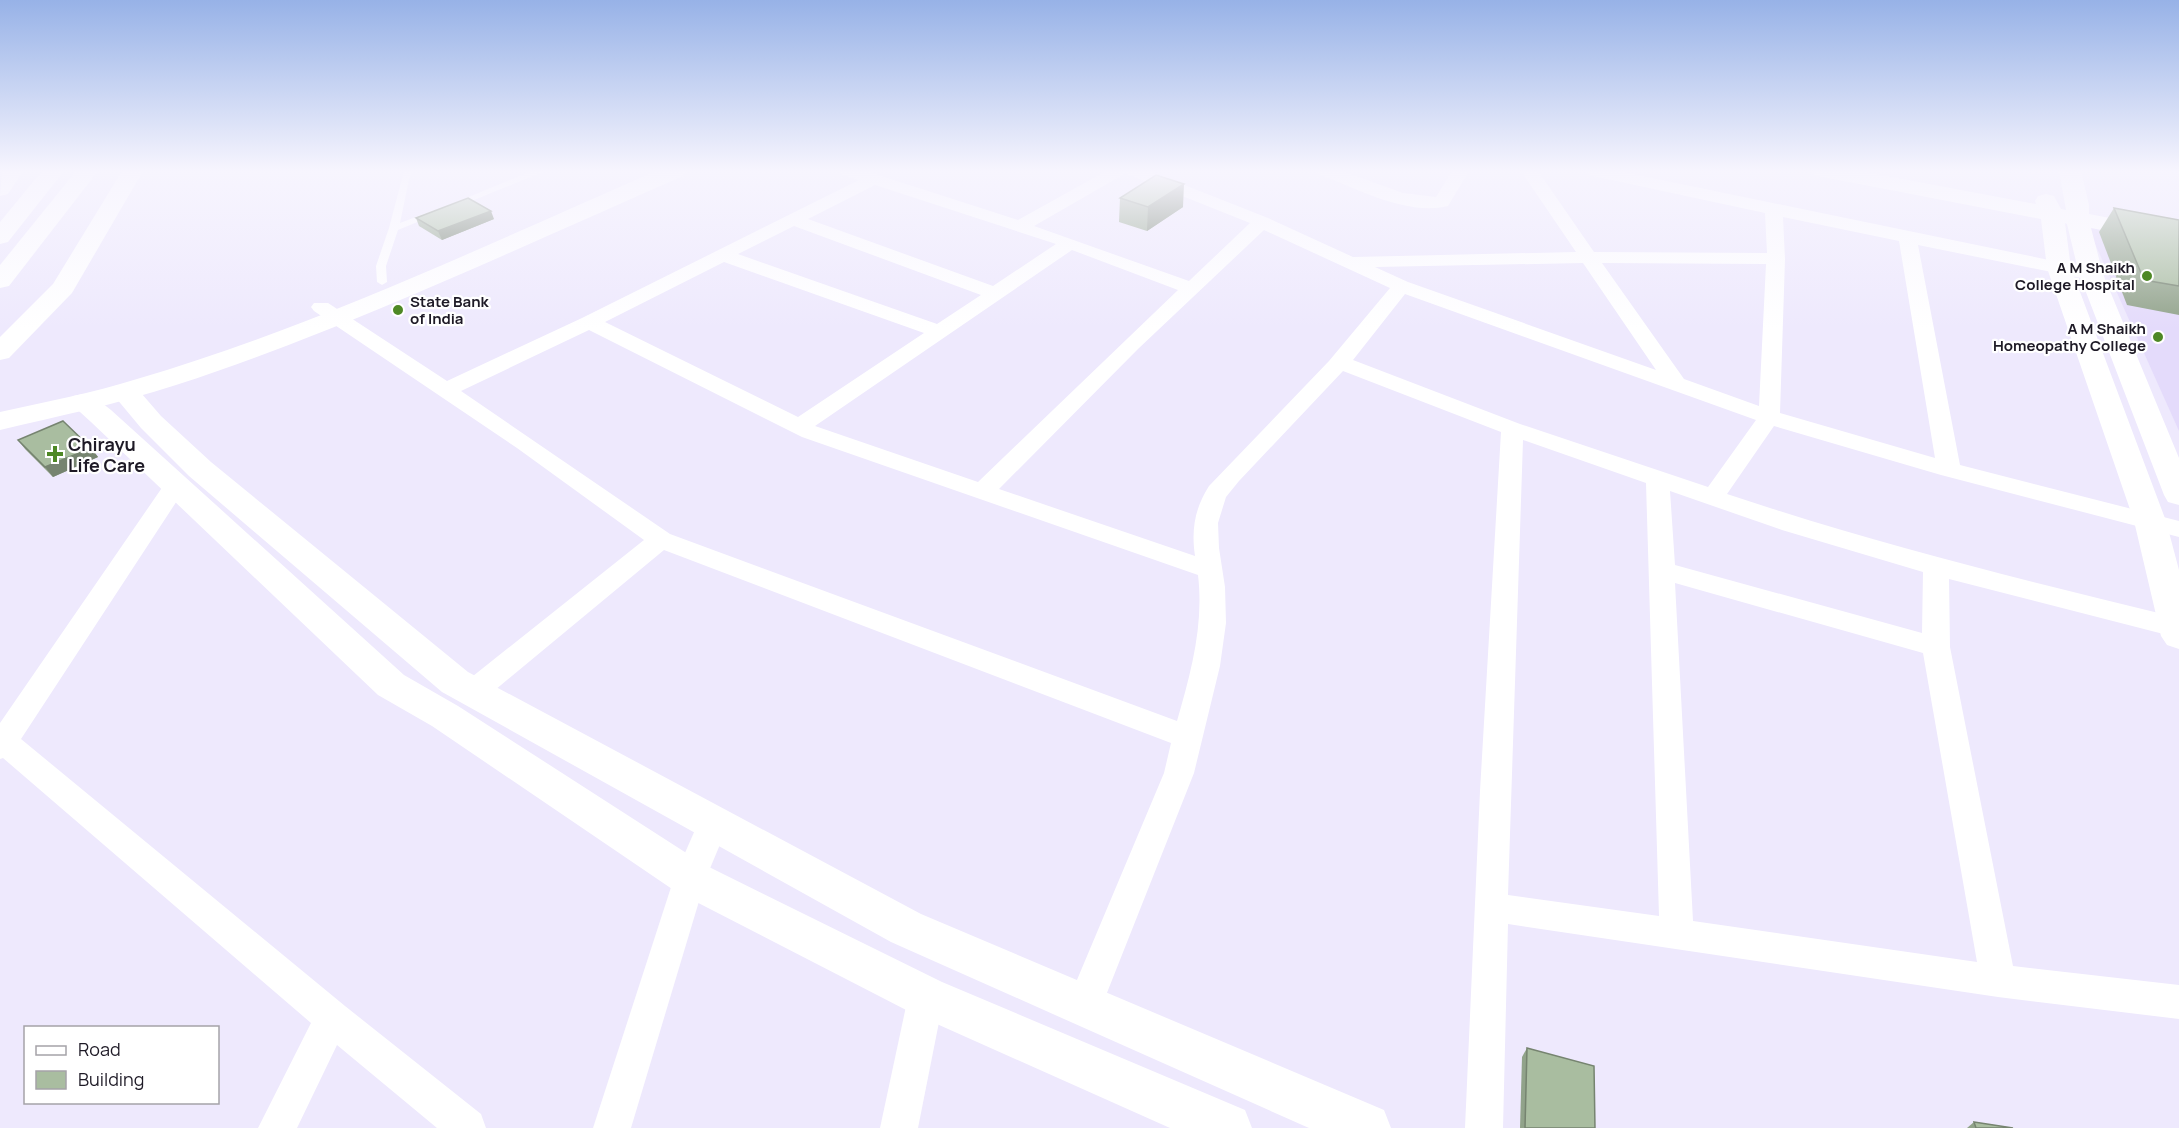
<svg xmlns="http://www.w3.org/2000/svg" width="2179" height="1128" viewBox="0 0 2179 1128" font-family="Manrope,sans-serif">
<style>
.built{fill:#e4dbfb}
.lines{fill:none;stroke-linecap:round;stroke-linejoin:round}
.service{fill:#fff;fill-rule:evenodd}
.minor{fill:#fff;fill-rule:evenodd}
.tertiary{fill:#fff;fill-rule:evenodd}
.secondary{fill:#fff;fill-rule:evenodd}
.trunk{fill:#fff;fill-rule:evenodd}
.wall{fill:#91a38a}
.shaded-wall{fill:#768470}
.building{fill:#a9bda0;stroke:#768470;stroke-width:1.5}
.poi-dot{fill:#4e8825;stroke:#fff;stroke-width:2}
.labels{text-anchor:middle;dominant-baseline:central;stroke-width:4.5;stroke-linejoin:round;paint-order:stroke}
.far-poi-label{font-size:15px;font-weight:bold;fill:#1e1a26;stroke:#fff;text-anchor:end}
.poi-label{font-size:18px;font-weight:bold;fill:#1e1a26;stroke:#fff;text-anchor:start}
</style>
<rect width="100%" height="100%" fill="#eee9fd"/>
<path class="built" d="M 2087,226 L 2179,244 L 2179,431 Z"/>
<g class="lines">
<g class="service">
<path d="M 404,171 L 414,171 L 410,175 L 400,223 L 434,210 L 439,213 L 398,230 L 386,266 L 387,282 L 382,285 L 377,282 L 376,266 L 389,228 Z"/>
<path d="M 532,171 L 545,171 L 457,207 L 449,205 Z"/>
</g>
<g class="minor">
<path d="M 839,171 L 866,171 L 1018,220 L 1106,171 L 1149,171 L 1268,218 L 1353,257 L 1576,252 L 1521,171 L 1538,171 L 1594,252 L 1767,253 L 1765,213 L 1593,176 L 1585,171 L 1618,171 L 2098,270 L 2100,274 L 2098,278 L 2091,280 L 1918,245 L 1960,465 L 2179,521 L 2179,537 L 1941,475 L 1774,426 L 1727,494 C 1876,544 2027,581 2179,618 L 2179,638 L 1949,579 L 1950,647 L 2013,966 L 2179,985 L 2179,1019 L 1998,997 L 1508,924 L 1503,1128 L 1465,1128 L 1480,791 L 1501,432 L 1343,371 L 1239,481 L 1226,497 L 1218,523 L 1219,548 L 1225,587 L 1226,623 L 1220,666 L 1194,773 L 1097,1018 L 1084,1023 L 1071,1018 L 1066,1006 L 1164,773 L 1171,743 L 664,550 L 483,700 L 473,703 L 463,700 L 459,692 L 463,684 L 644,540 L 517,448 L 314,311 L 311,307 L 314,303 L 328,303 L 447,381 L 582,318 L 859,180 L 841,174 ZM 1126,173 L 1127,174 L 1250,223 L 1189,281 L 1034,226 ZM 875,185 L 1056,244 L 993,286 L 808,219 ZM 1783,217 L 1899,241 L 1935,458 L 1780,413 L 1785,259 ZM 794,226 L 981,295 L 937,324 L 738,254 ZM 1264,230 L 1390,288 L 1329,361 L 1209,486 C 1195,508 1191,529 1195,556 L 999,489 L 1138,349 ZM 1072,250 L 1178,290 L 978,482 L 815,426 ZM 724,262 L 924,333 L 798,417 L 605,322 ZM 1583,263 L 1656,370 L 1408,282 L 1375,267 ZM 1602,263 L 1766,264 L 1759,406 L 1684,379 ZM 1405,294 L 1756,420 L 1708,487 L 1520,424 L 1353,360 ZM 589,330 L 802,437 L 1198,575 C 1204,625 1191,673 1177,721 L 670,534 L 461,391 ZM 1523,440 L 1646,483 L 1659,916 L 1508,895 ZM 1670,491 L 1782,530 L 1923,572 L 1922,633 L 1675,565 ZM 1675,583 L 1923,653 L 1977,962 L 1693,921 Z"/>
<path d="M 1317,171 L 1342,171 L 1403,193 L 1436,197 L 1452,171 L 1469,171 L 1448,206 C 1406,216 1358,189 1319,174 Z"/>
<path d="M 176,477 L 184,479 L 188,484 L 21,739 L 345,1006 L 481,1114 L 486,1128 L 437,1128 L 337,1045 L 297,1128 L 258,1128 L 311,1023 L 3,758 L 0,759 L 0,723 L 168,479 Z"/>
<path d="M 713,810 L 724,814 L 729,823 L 706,878 L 631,1128 L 593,1128 L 674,878 L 702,814 Z"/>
<path d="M 926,980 L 939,985 L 944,997 L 918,1128 L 880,1128 L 908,997 L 913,985 Z"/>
</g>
<g class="tertiary">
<path d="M 2,171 L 23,171 L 8,194 L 0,196 Z"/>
<path d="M 122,171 L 143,171 L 72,293 L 9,358 L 0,360 L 0,337 L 53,284 Z"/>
<path d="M 1813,171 L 1860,171 L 2036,204 L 2035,201 L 2038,196 L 2046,194 L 2054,196 L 2061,209 L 2066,210 L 2059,171 L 2081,171 L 2089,205 L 2089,214 L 2179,231 L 2179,245 L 2091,228 L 2103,274 L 2179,458 L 2179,505 L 2168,502 L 2164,495 L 2079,274 L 2067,224 L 2065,223 L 2071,268 L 2166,521 L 2179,570 L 2179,649 L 2167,645 L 2161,636 L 2134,521 L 2047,268 L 2041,219 L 1823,177 L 1815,176 Z"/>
<path d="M 125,384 L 135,386 L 161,416 L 211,462 L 468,672 L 921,914 L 1384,1110 L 1391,1128 L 1309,1128 L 891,942 L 442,692 L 189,476 L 141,428 L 111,392 L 115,386 Z"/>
<path d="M 83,394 L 93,396 L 111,410 L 404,675 L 458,706 L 705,865 L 942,982 L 1245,1110 L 1252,1128 L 1170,1128 L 910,1012 L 675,891 L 432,726 L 378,695 L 91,422 L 69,402 L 73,396 Z"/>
</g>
<path class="secondary" d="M 656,171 L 685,171 L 683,176 C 516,249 350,328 176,385 C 118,404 59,416 0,430 L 0,412 C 46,402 92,393 137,379 C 315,327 486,245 656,171 Z"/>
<g class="trunk">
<path d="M 42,171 L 64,171 L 8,242 L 0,244 L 0,222 Z"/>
<path d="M 76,171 L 98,171 L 9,286 L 0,288 L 0,265 Z"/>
</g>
</g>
<g class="wall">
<path d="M 1120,198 L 1183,207 L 1147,231 L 1119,222 Z"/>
<path d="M 2114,208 L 2179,220 L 2179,315 L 2127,305 L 2099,232 Z"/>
<path d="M 416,218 L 494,219 L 442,240 L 419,226 Z"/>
<path d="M 18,440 L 91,448 L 98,457 L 53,477 L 25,449 Z"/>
<path d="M 1527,1048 L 1595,1128 L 1520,1128 L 1522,1057 Z"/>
<path d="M 1974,1122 L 2013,1128 L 1967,1128 Z"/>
</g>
<g class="shaded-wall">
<path d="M 1184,184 L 1183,207 L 1147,231 L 1148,207 Z"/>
<path d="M 491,211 L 494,219 L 442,240 L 438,231 Z"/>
<path d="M 91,448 L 98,457 L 53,477 L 45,467 Z"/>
</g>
<g class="building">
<path d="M 1156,175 L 1184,184 L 1148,207 L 1120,198 Z"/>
<path d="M 468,198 L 491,211 L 438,231 L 416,218 Z"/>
<path d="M 2114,208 L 2179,220 L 2179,286 L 2144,280 Z"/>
<path d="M 63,421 L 91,448 L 45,467 L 18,440 Z"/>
<path d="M 1527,1048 L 1594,1066 L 1595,1128 L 1525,1128 Z"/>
<path d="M 1974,1122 L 2013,1128 L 1976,1128 Z"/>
</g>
<linearGradient id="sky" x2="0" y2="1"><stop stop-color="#97b2e7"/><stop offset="0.52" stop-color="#f7f5fe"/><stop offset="1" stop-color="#f7f5fe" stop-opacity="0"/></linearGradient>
<rect width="2179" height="329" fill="url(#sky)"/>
<g class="poi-dot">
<circle cx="2147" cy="276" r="6"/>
<circle cx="398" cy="310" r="6"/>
<circle cx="2158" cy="337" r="6"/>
<path d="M52 445h6v6h6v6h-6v6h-6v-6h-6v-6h6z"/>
</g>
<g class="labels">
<g class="far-poi-label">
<text x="2135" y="267">A M Shaikh<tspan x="2135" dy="17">College Hospital</tspan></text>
<text x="410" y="301" text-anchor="start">State Bank<tspan x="410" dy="17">of India</tspan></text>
<text x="2146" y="328">A M Shaikh<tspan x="2146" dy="17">Homeopathy College</tspan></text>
</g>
<g class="poi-label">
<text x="68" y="444">Chirayu<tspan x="68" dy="21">Life Care</tspan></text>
</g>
</g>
<rect x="24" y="1026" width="195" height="78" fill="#ffffff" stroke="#a5a3a8" stroke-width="1.5"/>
<rect x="36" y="1046" width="30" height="9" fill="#ffffff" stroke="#a5a3a8" stroke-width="1.5"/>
<text x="78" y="1056" font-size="18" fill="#1e1a26">Road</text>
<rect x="36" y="1071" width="30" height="18" fill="#a9bda0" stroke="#a5a3a8" stroke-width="1.5"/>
<text x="78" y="1086" font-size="18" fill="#1e1a26">Building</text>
</svg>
